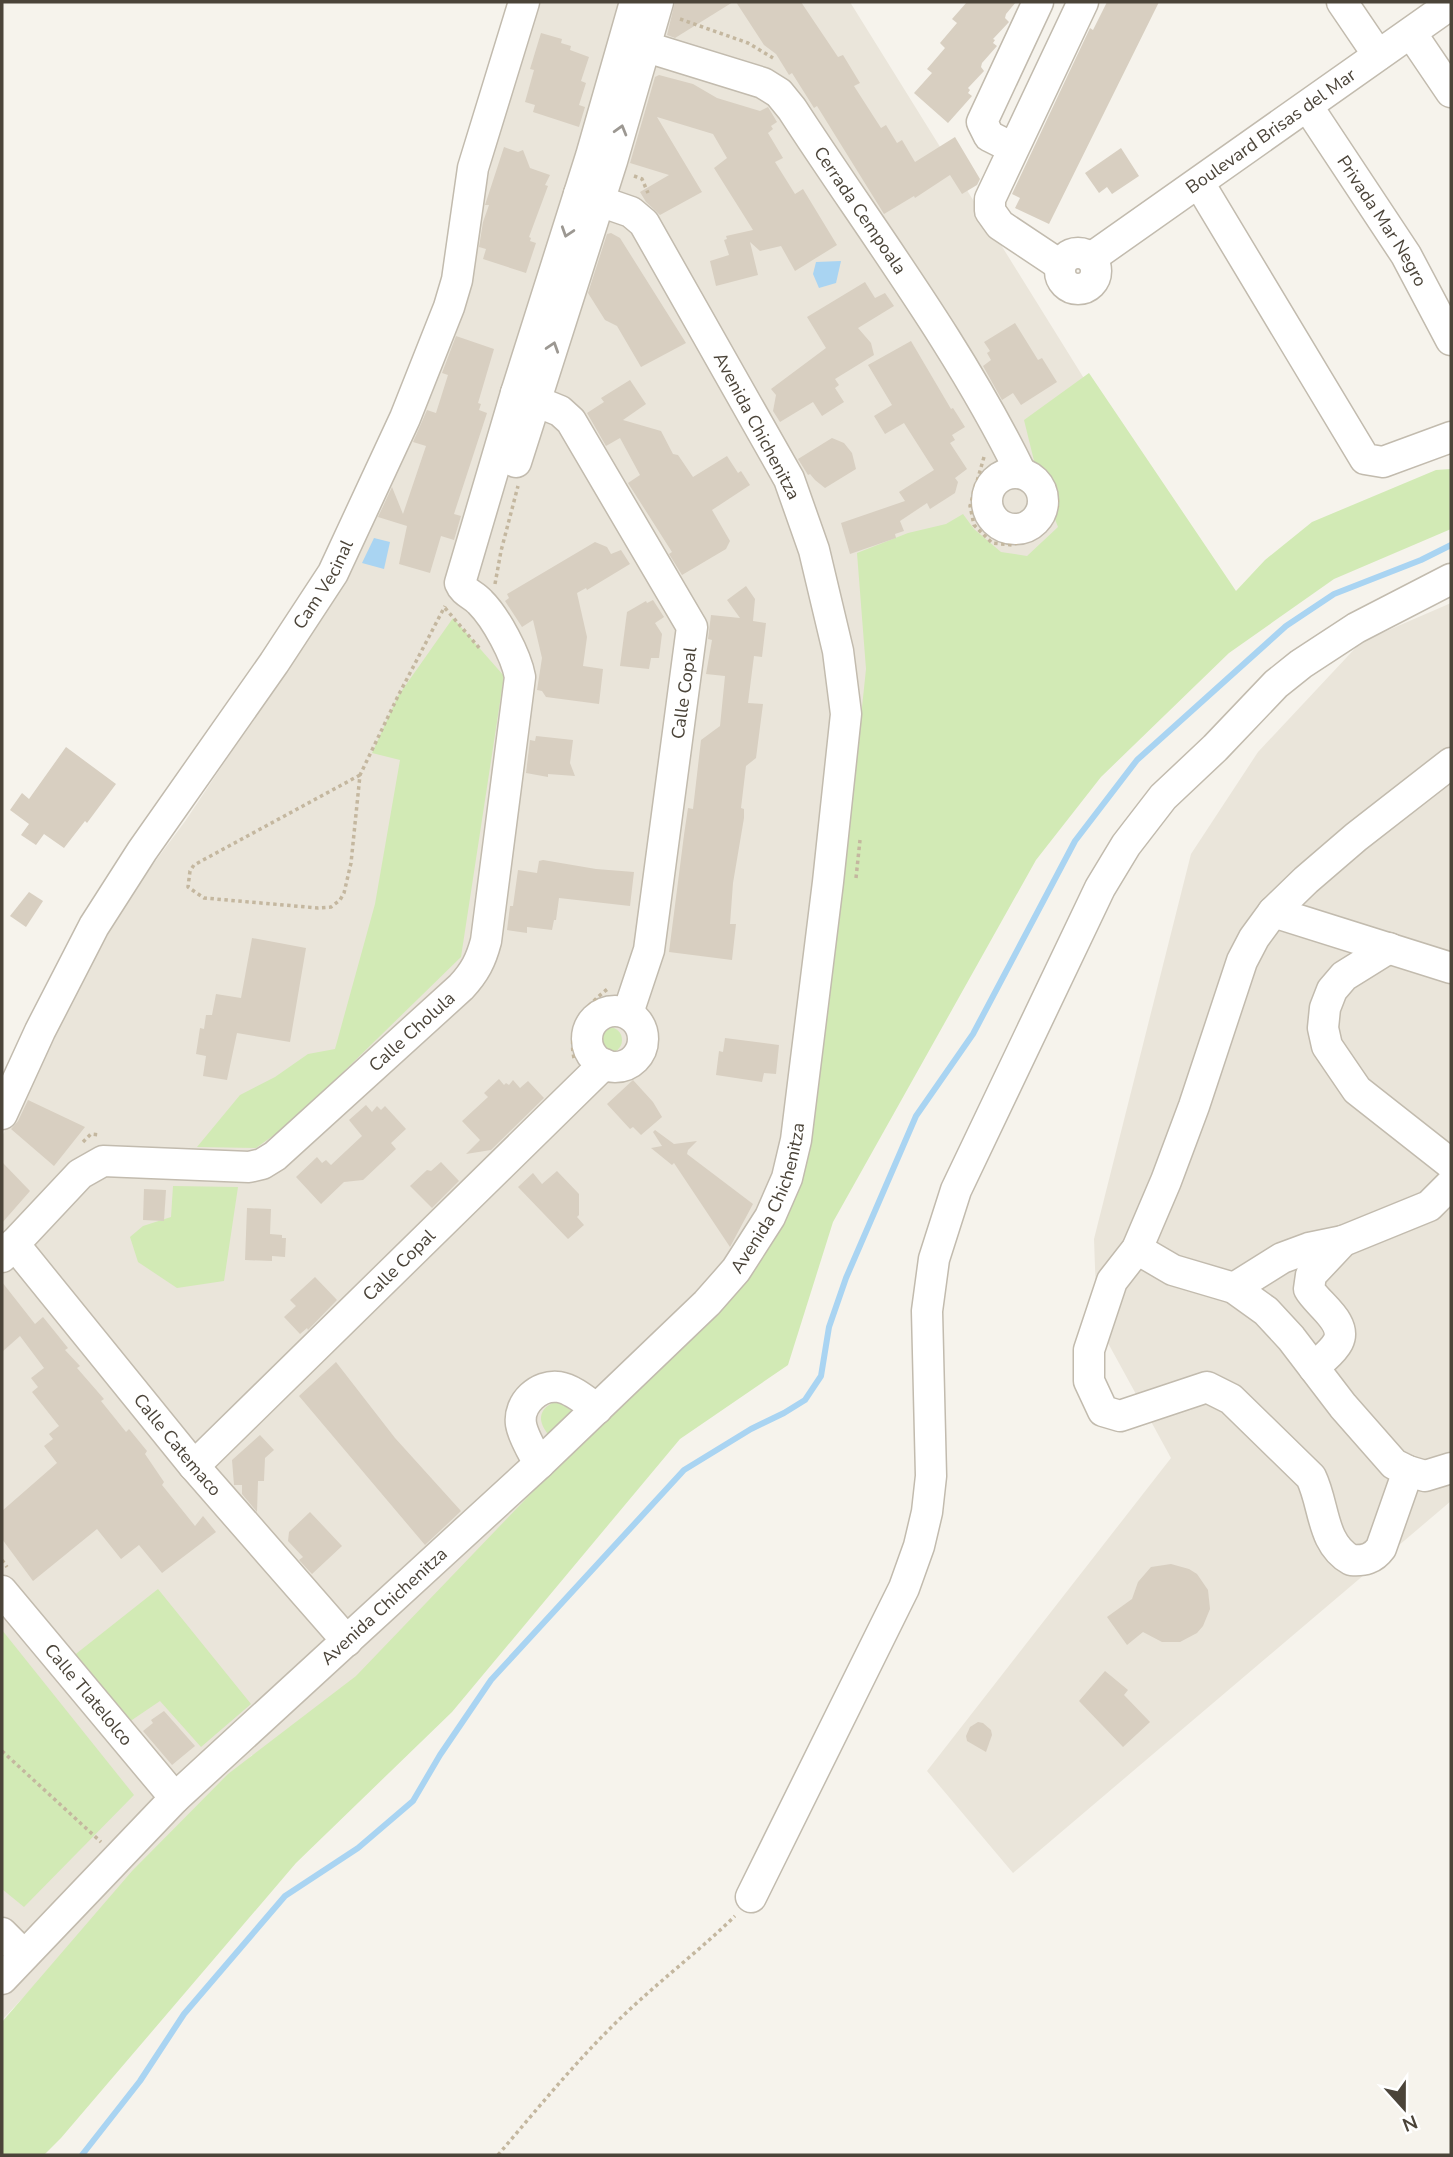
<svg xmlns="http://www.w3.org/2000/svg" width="1453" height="2157" viewBox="0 0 1453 2157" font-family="'Nunito Sans',sans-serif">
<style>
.residential{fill:#eae5da}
.green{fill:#d2eab5}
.water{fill:#a9d4f2}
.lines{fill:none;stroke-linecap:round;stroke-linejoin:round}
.stream{stroke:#a9d4f2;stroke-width:6}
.building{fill:#d8cfc1}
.minor-casing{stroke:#c2bbae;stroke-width:33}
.path{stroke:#c4b79f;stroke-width:3.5;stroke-dasharray:3.5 3.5;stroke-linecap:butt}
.minor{stroke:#fff;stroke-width:30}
.oneway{stroke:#9c9892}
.labels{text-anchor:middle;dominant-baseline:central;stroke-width:7;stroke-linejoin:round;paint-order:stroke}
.street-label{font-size:18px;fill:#4b4439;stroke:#fff}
</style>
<rect width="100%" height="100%" fill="#f6f3ec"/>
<g class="residential">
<path d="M 535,2 L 850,2 L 1149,483 L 759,1358 L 297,1795 L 252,1755 L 2,2020 L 2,1137 L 78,965 L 186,820 L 352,571 L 455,329 L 514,60 Z"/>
<path d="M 1451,603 L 1451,1501 L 1013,1873 L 927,1771 L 1171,1458 L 1097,1323 L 1094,1239 L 1191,854 L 1258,752 L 1361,642 Z"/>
</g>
<g class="green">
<path d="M 1089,373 L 1236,591 L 1265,560 L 1312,522 L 1436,470 L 1451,469 L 1451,529 L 1334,579 L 1229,653 L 1101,777 L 1036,860 L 833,1222 L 788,1365 L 680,1439 L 452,1712 L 296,1863 L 61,2138 L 44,2155 L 2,2155 L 2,2022 L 132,1871 L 228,1774 L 356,1676 L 731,1285 L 796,1181 L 851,813 L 866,669 L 857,553 L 908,533 L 946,524 L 963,514 L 974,529 L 1001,552 L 1027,556 L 1058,527 L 1037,473 L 1024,420 Z"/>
<path d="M 453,618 L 504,676 L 461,957 L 292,1122 L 256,1148 L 197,1147 L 240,1095 L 275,1077 L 308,1054 L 335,1049 L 375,904 L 400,760 L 372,753 L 398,696 Z"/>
<circle cx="609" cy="1040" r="13"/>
<path d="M 173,1186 L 238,1187 L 224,1281 L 177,1288 L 138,1262 L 130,1237 L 143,1226 L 171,1217 Z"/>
<path d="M 552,1403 L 560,1403 L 575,1413 L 551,1438 C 540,1425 535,1413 552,1403 Z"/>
<path d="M 158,1589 L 251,1704 L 201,1747 L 160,1701 L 129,1722 L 72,1657 Z"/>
<path d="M 2,1630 L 134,1795 L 24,1907 L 2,1889 Z"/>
</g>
<g class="water">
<path d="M 841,261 L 836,283 L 819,288 L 813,274 L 816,262 Z"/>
<path d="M 374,538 L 390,542 L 384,569 L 362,563 Z"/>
</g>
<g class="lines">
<path class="stream" d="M 82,2155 L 140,2081 L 184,2014 L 285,1896 L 358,1848 L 413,1801 L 440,1755 L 491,1680 L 684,1470 L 751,1429 L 784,1413 L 805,1400 L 821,1376 L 829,1327 L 846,1278 L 916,1116 L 973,1034 L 1075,841 L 1137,760 L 1286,626 L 1334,594 L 1421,560 L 1451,545"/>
</g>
<g class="building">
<path d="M 675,2 L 733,2 L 675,38 L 667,35 Z"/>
<path d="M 736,2 L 801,2 L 838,57 L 843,55 L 860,83 L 854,86 L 881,128 L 886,125 L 897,143 L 902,140 L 915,162 L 955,137 L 980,179 L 977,185 L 962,194 L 950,175 L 915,198 L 914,196 L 884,214 L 817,106 L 814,108 L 792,73 L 789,75 L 776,54 L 764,45 Z"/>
<path d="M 967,2 L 1016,2 L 1006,14 L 1005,18 L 1009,22 L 993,39 L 995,40 L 993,43 L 997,46 L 982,63 L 981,67 L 984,71 L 968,88 L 970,90 L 968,93 L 972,96 L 948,123 L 914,93 L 932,73 L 927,69 L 945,48 L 940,43 L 957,23 L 952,19 Z"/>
<path d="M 1107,2 L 1159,2 L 1049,224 L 1015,208 L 1020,198 L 1012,194 L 1090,28 L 1093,30 Z"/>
<path d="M 541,33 L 562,39 L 561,43 L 571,46 L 570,50 L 589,57 L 581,81 L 586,83 L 579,105 L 585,107 L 579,127 L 533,112 L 535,105 L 525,102 L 534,70 L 530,69 Z"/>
<path d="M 659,75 L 693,84 L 717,98 L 760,111 L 768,107 L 777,122 L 771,126 L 773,129 L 768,133 L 783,158 L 775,162 L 795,194 L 803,189 L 837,245 L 795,271 L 781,246 L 760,251 L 750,242 L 758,275 L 716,286 L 710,261 L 729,255 L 724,240 L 727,239 L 726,236 L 753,230 L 714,168 L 727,158 L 713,134 L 657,117 L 702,192 L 660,215 L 646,202 L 640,192 L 669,175 L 630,163 L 655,77 Z"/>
<path d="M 504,147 L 518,152 L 523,150 L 530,168 L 550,175 L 545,185 L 548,186 L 529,237 L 531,238 L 530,241 L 536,243 L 526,273 L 483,259 L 486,249 L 479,247 L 483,222 L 489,205 L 485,205 L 486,202 Z"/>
<path d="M 1121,148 L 1139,176 L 1112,194 L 1107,187 L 1099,193 L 1085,173 Z"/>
<path d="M 611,233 L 620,238 L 686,343 L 641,367 L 617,326 L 605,320 L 588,293 L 607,234 Z"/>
<path d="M 865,282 L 875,298 L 885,293 L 894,306 L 858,328 L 871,343 L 874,355 L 835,379 L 839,385 L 835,388 L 844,402 L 822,416 L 813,402 L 780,422 L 773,411 L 776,395 L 771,389 L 826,348 L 807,317 Z"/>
<path d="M 1015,323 L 1038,360 L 1042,358 L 1057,382 L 1021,405 L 1013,393 L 1002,400 L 983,366 L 991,360 L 987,353 L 990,351 L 984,342 Z"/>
<path d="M 456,336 L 494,349 L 478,403 L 481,404 L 479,410 L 487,413 L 454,514 L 461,516 L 454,540 L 441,536 L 430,573 L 399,564 L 407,526 L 378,517 L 392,487 L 403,514 L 426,446 L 413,442 L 427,410 L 436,413 L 448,375 L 442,373 Z"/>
<path d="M 911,341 L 951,409 L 953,408 L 965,427 L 952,435 L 955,440 L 950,443 L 967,469 L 955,478 L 958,482 L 955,493 L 930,509 L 927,503 L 900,521 L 904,531 L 895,534 L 896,538 L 850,554 L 841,523 L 905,501 L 899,492 L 934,470 L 904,423 L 885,434 L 874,416 L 892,405 L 868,365 Z"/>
<path d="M 630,380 L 646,404 L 623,420 L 661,431 L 673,454 L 678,455 L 693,477 L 727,456 L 738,473 L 741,471 L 750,485 L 712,510 L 730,541 L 726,549 L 682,575 L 669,554 L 672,552 L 628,483 L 640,475 L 620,438 L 606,446 L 587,413 L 604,402 L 601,398 Z"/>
<path d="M 832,438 L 844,443 L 852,453 L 856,469 L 825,488 L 815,480 L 810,474 L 808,475 L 798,459 Z"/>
<path d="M 595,542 L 607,547 L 611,554 L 621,550 L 630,564 L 587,590 L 586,588 L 577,593 L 587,637 L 583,666 L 603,669 L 599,704 L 546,697 L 542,691 L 537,690 L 542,658 L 533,620 L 522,627 L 505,601 L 509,598 L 507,594 Z"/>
<path d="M 746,586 L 755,599 L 753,621 L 766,623 L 762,657 L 754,656 L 748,703 L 763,704 L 756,758 L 746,766 L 741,808 L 744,809 L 744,818 L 733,883 L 730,924 L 736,924 L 732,960 L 669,952 L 684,835 L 688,808 L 693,809 L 701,740 L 720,726 L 725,676 L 706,674 L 712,640 L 708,639 L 711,615 L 740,618 L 727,600 Z"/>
<path d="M 653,600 L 664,617 L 655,623 L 662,634 L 659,658 L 651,658 L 649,669 L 620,666 L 627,612 L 646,601 L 647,603 Z"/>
<path d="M 536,736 L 573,740 L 570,763 L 575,776 L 548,774 L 548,777 L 526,773 L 530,740 L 535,741 Z"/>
<path d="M 66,747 L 116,784 L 87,823 L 85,821 L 64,848 L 44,834 L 36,845 L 21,835 L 29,824 L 10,810 L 22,793 L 29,799 Z"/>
<path d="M 543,860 L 596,869 L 634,872 L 630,906 L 559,898 L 556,920 L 554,920 L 552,930 L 527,927 L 527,933 L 507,930 L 510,906 L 513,906 L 518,870 L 537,873 L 539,861 Z"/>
<path d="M 29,892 L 43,901 L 26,927 L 10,916 Z"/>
<path d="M 252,938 L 306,948 L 290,1042 L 237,1033 L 227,1080 L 203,1076 L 206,1056 L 196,1054 L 200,1028 L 204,1029 L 206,1015 L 212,1015 L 216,994 L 241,998 Z"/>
<path d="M 725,1038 L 779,1045 L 776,1074 L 764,1073 L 762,1082 L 716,1075 L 719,1051 L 723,1052 Z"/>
<path d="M 499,1079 L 504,1085 L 506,1083 L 509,1085 L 513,1080 L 520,1088 L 528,1081 L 544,1098 L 491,1150 L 466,1154 L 480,1140 L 462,1121 L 488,1097 L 484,1093 Z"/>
<path d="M 633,1080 L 653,1102 L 662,1117 L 641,1135 L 633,1127 L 630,1129 L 607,1104 Z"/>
<path d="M 28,1100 L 85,1127 L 54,1166 L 11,1129 L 18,1121 Z"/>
<path d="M 366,1105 L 372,1112 L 377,1106 L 381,1110 L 385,1106 L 406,1129 L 391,1143 L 396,1149 L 363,1180 L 344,1182 L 321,1204 L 296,1177 L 317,1157 L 322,1163 L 326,1160 L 331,1165 L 362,1136 L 349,1120 Z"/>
<path d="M 655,1130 L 674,1144 L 697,1141 L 688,1150 L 687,1154 L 753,1204 L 730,1247 L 674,1163 L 672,1165 L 651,1148 L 662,1146 L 653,1132 Z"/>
<path d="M 2,1162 L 30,1191 L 2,1223 Z"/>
<path d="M 441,1162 L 459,1181 L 432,1208 L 410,1186 L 427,1170 L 431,1171 Z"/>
<path d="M 557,1171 L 579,1194 L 579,1215 L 577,1217 L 584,1225 L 568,1239 L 518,1187 L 533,1173 L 542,1184 Z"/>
<path d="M 144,1189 L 166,1190 L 164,1221 L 143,1220 Z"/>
<path d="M 247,1208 L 271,1209 L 270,1234 L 282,1235 L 282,1238 L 286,1238 L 285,1257 L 272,1256 L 272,1261 L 245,1260 Z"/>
<path d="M 315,1277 L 337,1300 L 308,1330 L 307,1328 L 300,1334 L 284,1317 L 296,1306 L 290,1300 Z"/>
<path d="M 2,1282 L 35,1324 L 43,1317 L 68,1348 L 65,1350 L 80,1366 L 77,1368 L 104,1399 L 101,1401 L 126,1432 L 129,1429 L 147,1451 L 145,1454 L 164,1482 L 162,1485 L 195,1526 L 203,1516 L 216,1532 L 162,1573 L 139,1545 L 121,1559 L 97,1529 L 33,1581 L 2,1539 L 2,1511 L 57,1463 L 44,1446 L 53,1439 L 49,1434 L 59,1426 L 32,1392 L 38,1387 L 31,1378 L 44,1368 L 20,1336 L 2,1352 Z"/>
<path d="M 336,1362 L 395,1438 L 461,1511 L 425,1545 L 299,1396 Z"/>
<path d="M 260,1435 L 274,1450 L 265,1458 L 264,1481 L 258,1481 L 257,1512 L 242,1494 L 242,1485 L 234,1485 L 232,1460 Z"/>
<path d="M 310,1512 L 342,1546 L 312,1574 L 299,1560 L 303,1557 L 288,1541 L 289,1532 Z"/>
<path d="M 1171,1564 L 1189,1569 L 1197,1574 L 1208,1590 L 1210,1609 L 1203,1626 L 1197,1633 L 1180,1642 L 1162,1642 L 1143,1632 L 1127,1645 L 1107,1617 L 1132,1599 L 1138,1582 L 1151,1567 Z"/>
<path d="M 1105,1671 L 1128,1690 L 1124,1695 L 1150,1722 L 1123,1747 L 1079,1701 Z"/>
<path d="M 164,1711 L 195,1746 L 172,1765 L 143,1731 L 153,1723 L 151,1720 Z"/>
<path d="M 978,1722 L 983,1723 L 991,1730 L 992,1735 L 986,1752 L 967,1741 L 966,1736 L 970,1727 Z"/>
</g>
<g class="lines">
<defs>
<g id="minor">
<path d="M 1342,2 L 1378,55"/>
<path d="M 1411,33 L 1451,92"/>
<path id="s1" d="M 627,41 L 763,83 L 779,93 L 792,109 C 870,229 958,344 1021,473"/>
<path id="s2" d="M 1308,107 L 1406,255 L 1451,340"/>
<path d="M 1013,148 L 989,136 L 982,122 L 1038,2"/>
<path d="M 1199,183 L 1365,459 L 1383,462 L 1451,437"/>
<circle cx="1078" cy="271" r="18"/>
<path id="s3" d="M 1091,258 L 1451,4"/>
<path d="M 1060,265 L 1000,225 L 990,211 L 990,199 L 1083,2"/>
<path d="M 516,393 L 560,411 L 571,421 L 692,627 L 649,950 L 628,1013"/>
<path d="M 516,462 L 612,161 L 658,2"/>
<circle cx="1015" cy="501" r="28"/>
<path d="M 1273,912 L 1451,968"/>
<path d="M 1389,948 L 1344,976 L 1332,990 L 1325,1008 L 1323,1028 L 1327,1046 L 1357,1090 L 1451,1164"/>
<circle cx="615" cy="1039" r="28"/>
<path id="s4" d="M 2,1114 L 40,1031 L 94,926 L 142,851 L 274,663 L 333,573 L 405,418 L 449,307 L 457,280 L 473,168 L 524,2"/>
<path id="s5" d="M 14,1244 L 194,1466 L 347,1641"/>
<path d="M 1137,1249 L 1173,1270 L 1234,1288 L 1266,1311 L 1291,1338 L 1343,1406 L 1394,1464 L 1408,1471 L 1425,1476 L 1451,1468"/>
<path id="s6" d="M 2,1257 L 80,1174 L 103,1161 L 249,1167 L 262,1164 L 275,1156 L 461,987 C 475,972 481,960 486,941 L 520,677 C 516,655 496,618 480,602 C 473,594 464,593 460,583 L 516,393 L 591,156 L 635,2"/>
<path d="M 1234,1288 L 1282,1258 L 1309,1248 L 1343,1241"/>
<path d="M 1314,1368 C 1321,1360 1333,1352 1338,1342 C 1348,1322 1317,1304 1309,1289 L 1311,1275 L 1343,1241 L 1429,1206 L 1451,1184"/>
<path d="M 539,1464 C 533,1452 523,1437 521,1424 C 518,1403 539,1384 559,1387 C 572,1389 586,1401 597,1409"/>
<path id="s7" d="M 194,1466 L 604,1064"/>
<path d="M 1408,1471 L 1381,1548 C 1373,1559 1364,1561 1351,1560 C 1321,1543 1325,1506 1311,1477 L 1231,1399 L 1207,1387 L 1120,1416 L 1103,1411 L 1089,1381 L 1089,1350 L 1112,1281 L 1137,1249 L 1166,1181 L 1194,1106 L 1242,961 L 1254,938 L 1273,912 L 1306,880 L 1356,837 L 1451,763"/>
<path id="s8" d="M 2,1591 L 175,1798"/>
<path d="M 751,1897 L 904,1588 L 919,1546 L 927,1512 L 931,1476 L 927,1311 L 934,1259 L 956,1190 L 1100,888 L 1126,845 L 1163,797 L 1215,748 L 1276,684 L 1301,664 L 1356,628 L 1451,579"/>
<path d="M 2,1933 L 24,1955"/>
<path id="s9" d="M 2,1979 L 175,1798 L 539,1464 L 707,1303 L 736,1270 L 770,1217 L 787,1178 L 796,1140 L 828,882 L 846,714 L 838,651 L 814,550 L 789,479 L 644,223 L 631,212 L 579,194"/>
</g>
</defs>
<use href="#minor" class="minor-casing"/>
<g class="path">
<path d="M 680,19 L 748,43 L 773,58"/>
<path d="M 634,176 L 642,179 L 648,193"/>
<path d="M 984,457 L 970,506 L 974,525 L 992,543 L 1012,545 L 1032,537 L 1050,519 L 1058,505 L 1054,486 L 1045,473"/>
<path d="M 495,584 L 501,551 L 518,486"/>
<path d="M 445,608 L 481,650"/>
<path d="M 360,775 L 194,865 L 190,871 L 188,887 L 204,898 L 318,908 L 331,907 L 340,900 L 344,893 L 351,863 L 360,775 L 398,696 L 445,606"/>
<path d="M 856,878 L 860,840"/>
<path d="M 574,1058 C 567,1029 587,1004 609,988"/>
<path d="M 83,1142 L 91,1134 L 100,1135"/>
<path d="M 2,1560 L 7,1567"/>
<path d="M 2,1751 L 101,1842"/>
<path d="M 498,2155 C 539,2107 580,2056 627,2012 C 662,1979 700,1950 735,1916"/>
</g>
<use href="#minor" class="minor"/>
</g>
<defs><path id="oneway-chevron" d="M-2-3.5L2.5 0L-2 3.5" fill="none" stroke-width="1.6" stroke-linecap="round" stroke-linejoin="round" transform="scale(1.75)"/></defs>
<g class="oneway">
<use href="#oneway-chevron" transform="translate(621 130) rotate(-74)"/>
<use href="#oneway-chevron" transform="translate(567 232) rotate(108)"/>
<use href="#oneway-chevron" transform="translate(553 347) rotate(-72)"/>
</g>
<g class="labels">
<g class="street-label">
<text stroke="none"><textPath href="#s3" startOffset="220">Boulevard Brisas del Mar</textPath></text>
<text stroke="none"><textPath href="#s1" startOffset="304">Cerrada Cempoala</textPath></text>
<text stroke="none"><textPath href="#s2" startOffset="136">Privada Mar Negro</textPath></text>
<text transform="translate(757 426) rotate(62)">Avenida Chichenitza</text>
<text stroke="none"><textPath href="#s4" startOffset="621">Cam Vecinal</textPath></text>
<text transform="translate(684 693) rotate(-82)">Calle Copal</text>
<text stroke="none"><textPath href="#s6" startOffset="500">Calle Cholula</textPath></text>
<text stroke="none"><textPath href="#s9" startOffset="1101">Avenida Chichenitza</textPath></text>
<text stroke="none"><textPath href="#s7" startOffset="287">Calle Copal</textPath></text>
<text stroke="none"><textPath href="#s5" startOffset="259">Calle Catemaco</textPath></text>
<text stroke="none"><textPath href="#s9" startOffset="534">Avenida Chichenitza</textPath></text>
<text stroke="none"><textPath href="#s8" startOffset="135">Calle Tlatelolco</textPath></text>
</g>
</g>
<rect width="1453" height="2157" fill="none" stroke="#4b4439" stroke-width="7"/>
<g transform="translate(1404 2108) rotate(159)" stroke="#ffffff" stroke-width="5" paint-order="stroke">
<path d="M0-5L12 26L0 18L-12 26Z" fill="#4b4439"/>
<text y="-10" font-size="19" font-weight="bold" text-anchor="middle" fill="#4b4439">N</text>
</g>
</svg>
